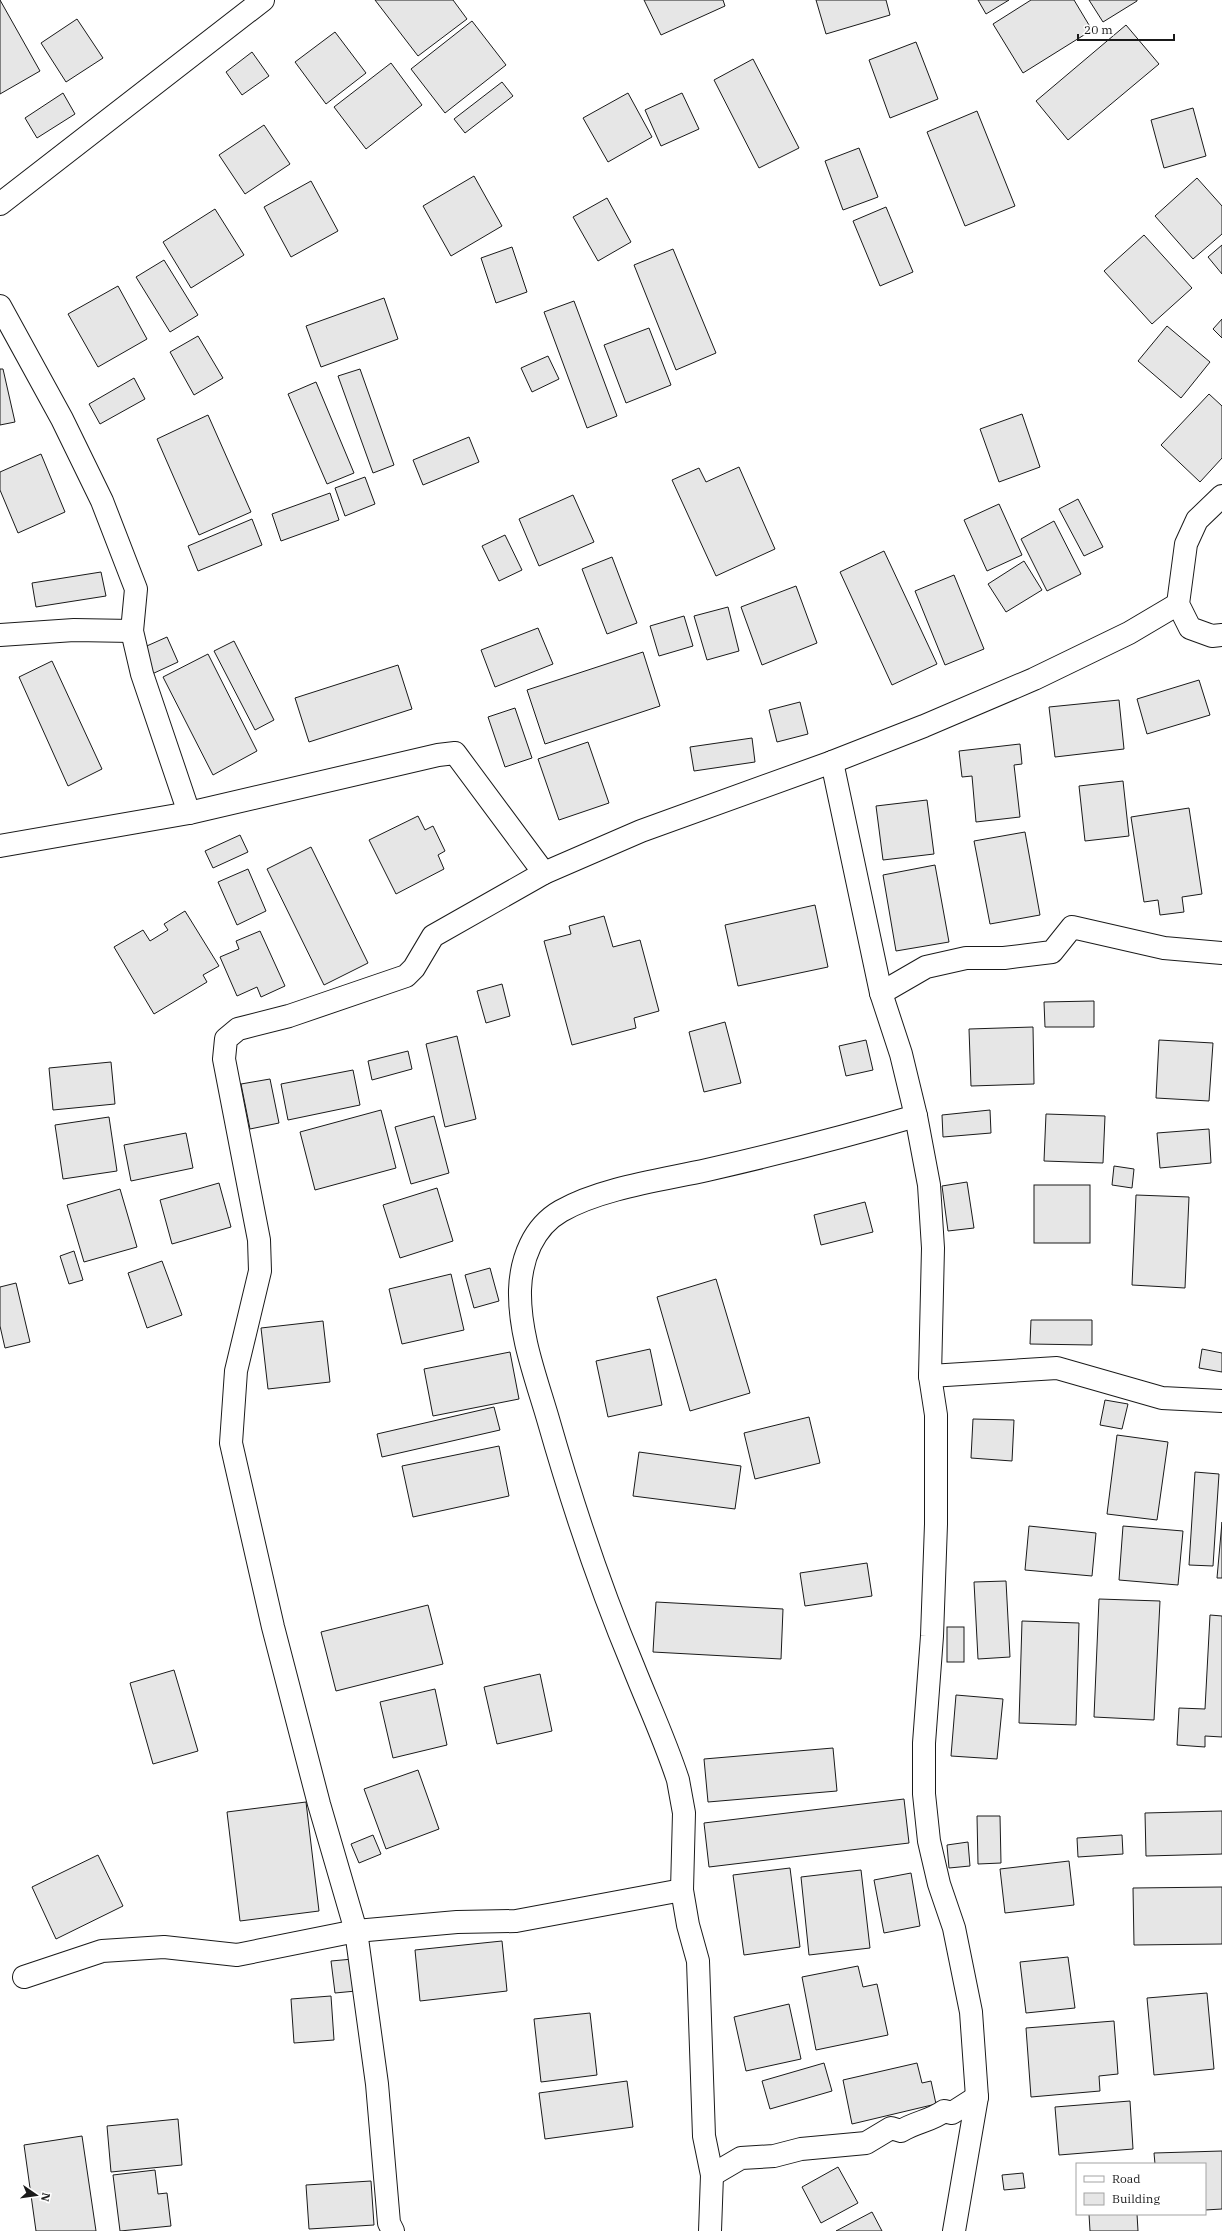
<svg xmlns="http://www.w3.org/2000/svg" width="1222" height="2231" viewBox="0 0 1222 2231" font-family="'IBM Plex Serif',serif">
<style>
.building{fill:#e6e6e6;stroke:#1a1a1a}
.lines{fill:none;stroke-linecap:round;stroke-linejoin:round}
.minor-casing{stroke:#1a1a1a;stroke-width:24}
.minor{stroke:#fff;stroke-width:22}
</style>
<rect width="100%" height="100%" fill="#fff"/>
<g class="building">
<path d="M 0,0 L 40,71 L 0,94 Z"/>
<path d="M 375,0 L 453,0 L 467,19 L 418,56 Z"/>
<path d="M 644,0 L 723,0 L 725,6 L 661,35 Z"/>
<path d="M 816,0 L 886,0 L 890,15 L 826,34 Z"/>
<path d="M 978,0 L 1009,0 L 986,14 Z"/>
<path d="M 1031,0 L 1074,0 L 1092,30 L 1023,73 L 993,24 Z"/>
<path d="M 1089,0 L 1137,0 L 1137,1 L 1103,22 Z"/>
<path d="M 77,19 L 103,58 L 66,82 L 41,43 Z"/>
<path d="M 472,21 L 506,65 L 445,113 L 411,69 Z"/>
<path d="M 1126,25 L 1159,64 L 1068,140 L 1036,101 Z"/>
<path d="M 335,32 L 366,73 L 326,104 L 295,62 Z"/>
<path d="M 916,42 L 938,99 L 890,118 L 869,60 Z"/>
<path d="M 252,52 L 269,76 L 242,95 L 226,72 Z"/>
<path d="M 753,59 L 799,148 L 759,168 L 714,80 Z"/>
<path d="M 391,63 L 422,105 L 366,149 L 334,107 Z"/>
<path d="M 502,82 L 513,96 L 465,133 L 454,119 Z"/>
<path d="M 63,93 L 75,114 L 37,138 L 25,118 Z"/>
<path d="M 628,93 L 652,137 L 608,162 L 583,118 Z"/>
<path d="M 682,93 L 699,129 L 661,146 L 645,110 Z"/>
<path d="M 1193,108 L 1206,156 L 1164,168 L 1151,120 Z"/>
<path d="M 977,111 L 1015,206 L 965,226 L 927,132 Z"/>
<path d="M 264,125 L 290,164 L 245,194 L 219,155 Z"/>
<path d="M 859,148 L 878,197 L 843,210 L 825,161 Z"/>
<path d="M 474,176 L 502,226 L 451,256 L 423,206 Z"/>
<path d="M 1197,178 L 1222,206 L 1222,234 L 1193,259 L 1155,216 Z"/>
<path d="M 311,181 L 338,231 L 291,257 L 264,207 Z"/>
<path d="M 607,198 L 631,242 L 598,261 L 573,217 Z"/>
<path d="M 886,207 L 913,272 L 880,286 L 853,221 Z"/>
<path d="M 215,209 L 244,255 L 191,288 L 163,242 Z"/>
<path d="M 1144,235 L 1192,288 L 1152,324 L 1104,271 Z"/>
<path d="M 1222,245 L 1222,274 L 1208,257 Z"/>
<path d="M 512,247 L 527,292 L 496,303 L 481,258 Z"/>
<path d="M 673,249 L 716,353 L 676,370 L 634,265 Z"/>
<path d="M 164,260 L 198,315 L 170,332 L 136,277 Z"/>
<path d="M 118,286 L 147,339 L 98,367 L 68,314 Z"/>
<path d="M 384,298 L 398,339 L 321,367 L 306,326 Z"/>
<path d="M 574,301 L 617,416 L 587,428 L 544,312 Z"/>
<path d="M 1222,319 L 1222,338 L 1213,329 Z"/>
<path d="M 1167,326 L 1210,362 L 1181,398 L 1138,361 Z"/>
<path d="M 649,328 L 671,385 L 626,403 L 604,345 Z"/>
<path d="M 198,336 L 223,378 L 194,395 L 170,352 Z"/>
<path d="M 548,356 L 559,379 L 532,392 L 521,368 Z"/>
<path d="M 0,369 L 3,369 L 15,422 L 0,425 Z"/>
<path d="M 360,369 L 394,465 L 373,473 L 338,376 Z"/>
<path d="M 134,378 L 145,399 L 100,424 L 89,404 Z"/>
<path d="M 316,382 L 354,473 L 327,484 L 288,394 Z"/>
<path d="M 1209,394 L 1222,406 L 1222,458 L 1200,482 L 1161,445 Z"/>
<path d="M 1022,414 L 1040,467 L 999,482 L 980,429 Z"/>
<path d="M 208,415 L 251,512 L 199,535 L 157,439 Z"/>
<path d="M 469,437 L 479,462 L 423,485 L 413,460 Z"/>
<path d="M 41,454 L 65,512 L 18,533 L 0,490 L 0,472 Z"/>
<path d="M 739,467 L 775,549 L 716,576 L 672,480 L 699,468 L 706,482 Z"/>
<path d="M 365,477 L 375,504 L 345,516 L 335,488 Z"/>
<path d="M 330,493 L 339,520 L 281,541 L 272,514 Z"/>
<path d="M 573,495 L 594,542 L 539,566 L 519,519 Z"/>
<path d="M 1078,499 L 1103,547 L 1084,556 L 1059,509 Z"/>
<path d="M 999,504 L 1022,555 L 987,571 L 964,520 Z"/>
<path d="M 252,519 L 262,545 L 198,571 L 188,546 Z"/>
<path d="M 1054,521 L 1081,574 L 1047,591 L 1021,539 Z"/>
<path d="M 505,535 L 522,570 L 499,581 L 482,546 Z"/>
<path d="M 884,551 L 937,664 L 892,685 L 840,572 Z"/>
<path d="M 612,557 L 637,623 L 607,634 L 582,569 Z"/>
<path d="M 1024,561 L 1042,590 L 1006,612 L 988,584 Z"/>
<path d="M 101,572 L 106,596 L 36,607 L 32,583 Z"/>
<path d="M 954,575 L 984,649 L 945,665 L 915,591 Z"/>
<path d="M 796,586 L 817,643 L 762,665 L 741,607 Z"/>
<path d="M 728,607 L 739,651 L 707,660 L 694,616 Z"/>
<path d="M 684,616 L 693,646 L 659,656 L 650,626 Z"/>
<path d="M 538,628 L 553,664 L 495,687 L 481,650 Z"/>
<path d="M 167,637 L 178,662 L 152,674 L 140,649 Z"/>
<path d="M 234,641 L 274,720 L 255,730 L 214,651 Z"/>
<path d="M 643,652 L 660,706 L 545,744 L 527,690 Z"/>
<path d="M 208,654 L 257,751 L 213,775 L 163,677 Z"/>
<path d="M 52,661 L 102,769 L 68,786 L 19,677 Z"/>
<path d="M 398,665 L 412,709 L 309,742 L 295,698 Z"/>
<path d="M 1199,680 L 1210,715 L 1147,734 L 1137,699 Z"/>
<path d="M 1119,700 L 1124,749 L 1055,757 L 1049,707 Z"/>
<path d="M 800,702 L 808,734 L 777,742 L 769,710 Z"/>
<path d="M 515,708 L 532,758 L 505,767 L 488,717 Z"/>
<path d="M 752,738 L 755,762 L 694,771 L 690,747 Z"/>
<path d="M 588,742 L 609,803 L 559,820 L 538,759 Z"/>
<path d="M 1020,744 L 1022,764 L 1014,765 L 1020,817 L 976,822 L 972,776 L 962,777 L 959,751 Z"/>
<path d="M 1123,781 L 1129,836 L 1085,841 L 1079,786 Z"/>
<path d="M 927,800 L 934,854 L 883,860 L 876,806 Z"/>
<path d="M 1189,808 L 1202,894 L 1182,897 L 1184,912 L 1160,915 L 1158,900 L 1144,902 L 1131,817 Z"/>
<path d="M 418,816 L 425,830 L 433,826 L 445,851 L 438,855 L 444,869 L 396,894 L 369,840 Z"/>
<path d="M 1025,832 L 1040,915 L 990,924 L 974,841 Z"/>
<path d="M 240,835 L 248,852 L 213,868 L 205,851 Z"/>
<path d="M 311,847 L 368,963 L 324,985 L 267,869 Z"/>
<path d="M 935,865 L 949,942 L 896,951 L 883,875 Z"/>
<path d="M 248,869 L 266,911 L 237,925 L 218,882 Z"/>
<path d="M 815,905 L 828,967 L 738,986 L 725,925 Z"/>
<path d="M 185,911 L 219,966 L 203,975 L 207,982 L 154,1014 L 114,947 L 143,930 L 150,941 L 168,930 L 164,924 Z"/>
<path d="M 604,916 L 613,947 L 640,940 L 659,1011 L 634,1018 L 636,1028 L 572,1045 L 544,941 L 571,934 L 569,926 Z"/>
<path d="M 260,931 L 285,986 L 261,997 L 257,987 L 237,996 L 220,957 L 239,949 L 236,941 Z"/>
<path d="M 502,984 L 510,1016 L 486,1023 L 477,991 Z"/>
<path d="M 1094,1001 L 1094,1027 L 1045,1027 L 1044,1002 Z"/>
<path d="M 725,1022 L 741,1083 L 704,1092 L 689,1032 Z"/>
<path d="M 1033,1027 L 1034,1084 L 971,1086 L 969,1029 Z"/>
<path d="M 457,1036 L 476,1119 L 445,1127 L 426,1044 Z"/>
<path d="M 866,1040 L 873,1070 L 846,1076 L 839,1046 Z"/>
<path d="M 1159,1040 L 1213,1043 L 1209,1101 L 1156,1098 Z"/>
<path d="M 408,1051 L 412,1069 L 372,1080 L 368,1061 Z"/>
<path d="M 111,1062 L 115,1104 L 53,1110 L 49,1068 Z"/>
<path d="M 353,1070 L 360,1105 L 288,1120 L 281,1084 Z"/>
<path d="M 270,1079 L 279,1123 L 250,1129 L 241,1084 Z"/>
<path d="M 381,1110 L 396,1168 L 315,1190 L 300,1132 Z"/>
<path d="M 990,1110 L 991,1133 L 943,1137 L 942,1115 Z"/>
<path d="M 1046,1114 L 1105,1116 L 1103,1163 L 1044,1161 Z"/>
<path d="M 434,1116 L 449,1173 L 411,1184 L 395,1127 Z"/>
<path d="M 109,1117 L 117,1171 L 63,1179 L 55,1125 Z"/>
<path d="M 1209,1129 L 1211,1163 L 1160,1168 L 1157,1133 Z"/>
<path d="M 186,1133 L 193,1168 L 131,1181 L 124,1145 Z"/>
<path d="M 1114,1166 L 1134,1169 L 1132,1188 L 1112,1185 Z"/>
<path d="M 967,1182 L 974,1228 L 948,1231 L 942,1186 Z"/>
<path d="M 219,1183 L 231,1227 L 172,1244 L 160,1200 Z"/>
<rect x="1034" y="1185" width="56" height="58"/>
<path d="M 437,1188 L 453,1241 L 400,1258 L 383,1205 Z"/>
<path d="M 120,1189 L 137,1247 L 84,1262 L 67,1205 Z"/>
<path d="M 1136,1195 L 1189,1197 L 1185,1288 L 1132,1285 Z"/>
<path d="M 865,1202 L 873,1232 L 821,1245 L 814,1215 Z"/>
<path d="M 74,1251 L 83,1280 L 69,1284 L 60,1256 Z"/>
<path d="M 162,1261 L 182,1315 L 147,1328 L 128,1273 Z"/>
<path d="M 490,1268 L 499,1301 L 474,1308 L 465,1275 Z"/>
<path d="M 451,1274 L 464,1330 L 402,1344 L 389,1289 Z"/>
<path d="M 716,1279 L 750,1393 L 690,1411 L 657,1297 Z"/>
<path d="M 16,1283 L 30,1342 L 5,1348 L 0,1326 L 0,1287 Z"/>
<path d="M 1031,1320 L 1092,1320 L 1092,1345 L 1030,1344 Z"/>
<path d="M 323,1321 L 330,1382 L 268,1389 L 261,1328 Z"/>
<path d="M 650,1349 L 662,1405 L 608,1417 L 596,1361 Z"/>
<path d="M 1202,1349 L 1222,1353 L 1222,1372 L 1199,1368 Z"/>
<path d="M 510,1352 L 519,1399 L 433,1416 L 424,1369 Z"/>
<path d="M 1105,1400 L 1128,1404 L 1122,1429 L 1100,1425 Z"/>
<path d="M 494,1407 L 500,1430 L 382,1457 L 377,1434 Z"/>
<path d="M 809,1417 L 820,1463 L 755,1479 L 744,1433 Z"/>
<path d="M 973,1419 L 1014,1420 L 1012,1461 L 971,1458 Z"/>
<path d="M 1117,1435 L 1168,1442 L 1157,1520 L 1107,1514 Z"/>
<path d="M 499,1446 L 509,1496 L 413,1517 L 402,1466 Z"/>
<path d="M 639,1452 L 741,1466 L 735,1509 L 633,1496 Z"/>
<path d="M 1195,1472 L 1219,1474 L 1213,1566 L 1189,1565 Z"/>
<path d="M 1222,1522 L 1222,1578 L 1217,1578 Z"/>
<path d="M 1029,1526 L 1096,1533 L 1092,1576 L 1025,1570 Z"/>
<path d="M 1123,1526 L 1183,1531 L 1178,1585 L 1119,1580 Z"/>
<path d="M 867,1563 L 872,1596 L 805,1606 L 800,1573 Z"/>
<path d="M 1006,1581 L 1010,1657 L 978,1659 L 974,1582 Z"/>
<path d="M 1099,1599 L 1160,1601 L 1154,1720 L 1094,1717 Z"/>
<path d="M 656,1602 L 783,1609 L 781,1659 L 653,1652 Z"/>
<path d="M 428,1605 L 443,1664 L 336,1691 L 321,1632 Z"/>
<path d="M 1210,1615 L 1222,1616 L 1222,1737 L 1205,1736 L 1205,1747 L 1177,1745 L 1179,1708 L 1205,1709 Z"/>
<path d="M 1022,1621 L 1079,1623 L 1076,1725 L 1019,1723 Z"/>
<rect x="947" y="1627" width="17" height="35"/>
<path d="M 174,1670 L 198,1751 L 153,1764 L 130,1683 Z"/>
<path d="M 540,1674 L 552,1731 L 497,1744 L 484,1687 Z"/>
<path d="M 435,1689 L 447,1745 L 393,1758 L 380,1702 Z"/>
<path d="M 956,1695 L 1003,1699 L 997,1759 L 951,1756 Z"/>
<path d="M 833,1748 L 837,1791 L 708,1802 L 704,1759 Z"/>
<path d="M 418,1770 L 439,1829 L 386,1849 L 364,1789 Z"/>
<path d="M 904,1799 L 909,1843 L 709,1867 L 704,1823 Z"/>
<path d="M 306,1802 L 319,1911 L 240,1921 L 227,1812 Z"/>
<path d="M 1222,1811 L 1222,1854 L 1146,1856 L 1145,1813 Z"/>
<path d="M 977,1816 L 1000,1816 L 1001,1863 L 978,1864 Z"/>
<path d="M 373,1835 L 381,1854 L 359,1863 L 351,1844 Z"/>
<path d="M 1122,1835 L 1123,1854 L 1078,1857 L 1077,1838 Z"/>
<path d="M 968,1842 L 970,1866 L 949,1868 L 947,1845 Z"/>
<path d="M 98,1855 L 123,1906 L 56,1939 L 32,1887 Z"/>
<path d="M 1069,1861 L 1074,1905 L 1005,1913 L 1000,1869 Z"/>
<path d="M 790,1868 L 800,1947 L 744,1955 L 733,1875 Z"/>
<path d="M 861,1870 L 870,1948 L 809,1955 L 801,1877 Z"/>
<path d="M 911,1873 L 920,1926 L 884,1933 L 874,1880 Z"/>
<path d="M 1222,1887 L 1222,1944 L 1134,1945 L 1133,1888 Z"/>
<path d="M 502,1941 L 507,1991 L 420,2001 L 415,1950 Z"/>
<path d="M 1068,1957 L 1075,2008 L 1026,2013 L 1020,1962 Z"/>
<path d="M 353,1959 L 356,1991 L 335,1993 L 331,1961 Z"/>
<path d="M 858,1966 L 863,1987 L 877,1984 L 888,2035 L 816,2050 L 802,1977 Z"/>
<path d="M 1207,1993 L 1214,2069 L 1154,2075 L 1147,1998 Z"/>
<path d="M 331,1996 L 334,2040 L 294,2043 L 291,1999 Z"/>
<path d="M 789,2004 L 801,2059 L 746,2071 L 734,2017 Z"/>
<path d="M 590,2013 L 597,2075 L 541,2082 L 534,2019 Z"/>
<path d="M 1114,2021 L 1118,2074 L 1099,2076 L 1100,2091 L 1031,2097 L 1026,2028 Z"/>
<path d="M 824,2063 L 832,2091 L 770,2109 L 762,2081 Z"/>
<path d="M 917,2063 L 922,2083 L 931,2081 L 936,2104 L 852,2124 L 843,2080 Z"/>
<path d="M 627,2081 L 633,2127 L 545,2139 L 539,2093 Z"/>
<path d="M 1130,2101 L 1133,2149 L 1059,2155 L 1055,2107 Z"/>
<path d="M 178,2119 L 182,2165 L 111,2172 L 107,2126 Z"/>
<path d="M 82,2136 L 96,2231 L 36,2231 L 24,2145 Z"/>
<path d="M 1222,2151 L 1222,2209 L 1205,2210 L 1205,2164 L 1155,2164 L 1154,2153 Z"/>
<path d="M 838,2167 L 858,2203 L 821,2223 L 802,2187 Z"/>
<path d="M 155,2170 L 158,2194 L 167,2193 L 171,2226 L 120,2231 L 113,2175 Z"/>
<path d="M 1023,2173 L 1025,2188 L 1004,2190 L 1002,2175 Z"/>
<path d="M 371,2181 L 374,2225 L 309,2229 L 306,2185 Z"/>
<path d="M 872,2212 L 882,2231 L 836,2231 Z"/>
<path d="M 1089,2214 L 1137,2214 L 1138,2231 L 1090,2231 Z"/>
</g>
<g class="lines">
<defs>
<g id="minor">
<path d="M 0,204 L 263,0"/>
<path d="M 0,306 L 62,419 L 102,501 L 136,589 L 132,631 L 142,674 L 189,813"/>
<path d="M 1222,496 L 1197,520 L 1186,544 L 1178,604 L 1190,628 L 1212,636 L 1222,635"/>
<path d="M 0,635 L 74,630 L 132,631"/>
<path d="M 832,762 L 881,993 L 901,1054 L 916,1116 L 929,1185 L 933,1248 L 930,1376 L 936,1415 L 936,1524 L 932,1636 L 924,1743 L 924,1794 L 929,1841 L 939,1884 L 954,1928 L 971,2012 L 977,2097 L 954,2231"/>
<path d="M 0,846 L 189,813 L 438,755 L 455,753 L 544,873"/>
<path d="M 881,993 L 926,967 L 966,958 L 1004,958 L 1052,952 L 1072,927 L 1164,948 L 1222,953"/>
<path d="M 930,1376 L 1057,1368 L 1162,1398 L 1222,1401"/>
<path d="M 24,1977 L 102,1951 L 164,1947 L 237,1955 L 356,1931 L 457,1922 L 516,1921 L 682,1890"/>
<path d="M 712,2175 L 741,2158 L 774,2156 L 801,2149 L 866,2143 L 891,2128 L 901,2131 C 915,2122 931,2121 944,2111 L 952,2113 L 977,2097"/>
<path d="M 393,2231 L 389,2223 L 377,2084 L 356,1931 L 319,1804 L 273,1627 L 231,1443 L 236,1371 L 260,1271 L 259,1240 L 224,1059 L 226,1039 L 238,1029 L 289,1016 L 406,976 L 414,968 L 433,936 L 544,873 L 641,831 L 832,762 L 924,726 L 1034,679 L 1129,633 L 1178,604"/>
<path d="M 710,2231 L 712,2175 L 704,2136 L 698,1961 L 688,1925 L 682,1890 L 684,1813 L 678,1780 C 665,1740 648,1704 633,1666 C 599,1585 572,1503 548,1419 C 536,1378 519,1334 520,1290 C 521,1259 533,1227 561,1211 C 601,1188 662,1180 707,1170 C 777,1154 847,1136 916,1116"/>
</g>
</defs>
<use href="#minor" class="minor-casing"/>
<use href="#minor" class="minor"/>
</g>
<rect x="1076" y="2163" width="130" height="52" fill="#ffffff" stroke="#a3a3a3"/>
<rect x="1084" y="2176" width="20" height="6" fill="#ffffff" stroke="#a3a3a3"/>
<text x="1112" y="2183" font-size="12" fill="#1a1a1a">Road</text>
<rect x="1084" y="2193" width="20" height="12" fill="#e6e6e6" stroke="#a3a3a3"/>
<text x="1112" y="2203" font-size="12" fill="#1a1a1a">Building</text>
<g transform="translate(36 2195) rotate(103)" stroke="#ffffff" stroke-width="3" paint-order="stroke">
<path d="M0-3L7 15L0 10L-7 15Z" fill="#1a1a1a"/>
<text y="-6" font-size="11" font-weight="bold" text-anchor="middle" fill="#1a1a1a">N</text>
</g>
<path d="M1078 34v6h96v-6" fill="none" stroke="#1a1a1a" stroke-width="2"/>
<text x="1084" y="34" font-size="12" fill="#1a1a1a" stroke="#ffffff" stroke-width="3" paint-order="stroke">20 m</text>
</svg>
